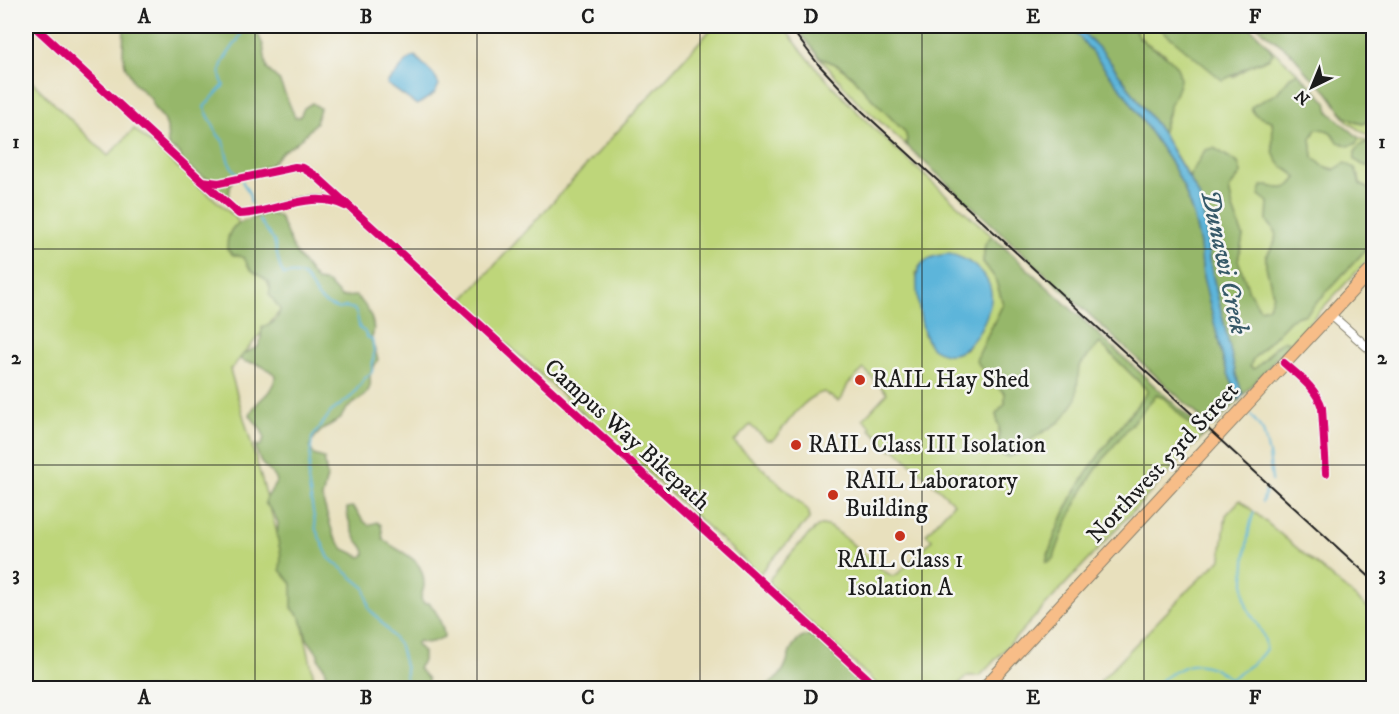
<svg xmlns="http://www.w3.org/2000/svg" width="1399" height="714" viewBox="0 0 1399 714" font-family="'IM FELL DW Pica',serif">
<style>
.green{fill:#bed67a;stroke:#6d794b;stroke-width:1.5;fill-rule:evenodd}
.forest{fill:#96b76a;stroke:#596a43;stroke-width:1.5}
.water{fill:#5db5da;stroke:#3c687b;stroke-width:1.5}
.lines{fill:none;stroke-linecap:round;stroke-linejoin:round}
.stream{stroke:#5db5da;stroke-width:2}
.street-casing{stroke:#827e6c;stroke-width:10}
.secondary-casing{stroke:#827e6c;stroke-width:13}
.primary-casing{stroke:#827e6c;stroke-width:14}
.street{stroke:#fff;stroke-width:8}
.secondary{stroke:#fce5cf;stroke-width:10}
.primary{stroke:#f7bd88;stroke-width:12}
.rail{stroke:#1c1c1c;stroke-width:2}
.cycleway-casing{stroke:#f6f6f2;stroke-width:11}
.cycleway{stroke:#d6006c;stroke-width:8}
.grid{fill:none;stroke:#1c1c1c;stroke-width:1.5;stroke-opacity:0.55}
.poi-dot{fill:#c8321e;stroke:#f6f6f2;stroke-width:2}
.labels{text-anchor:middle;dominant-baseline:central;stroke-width:5;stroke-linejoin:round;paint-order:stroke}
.poi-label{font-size:24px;fill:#1c1c1c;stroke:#f6f6f2;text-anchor:start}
.street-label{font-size:24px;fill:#1c1c1c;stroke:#f6f6f2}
.water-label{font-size:26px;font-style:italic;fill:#365968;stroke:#f6f6f2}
.neatline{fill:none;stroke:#1c1c1c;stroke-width:2}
.grid-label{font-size:20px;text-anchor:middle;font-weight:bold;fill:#1c1c1c}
</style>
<rect width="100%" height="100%" fill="#f6f6f2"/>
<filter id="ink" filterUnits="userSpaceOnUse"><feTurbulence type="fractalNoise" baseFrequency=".0167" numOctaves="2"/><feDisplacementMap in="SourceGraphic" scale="12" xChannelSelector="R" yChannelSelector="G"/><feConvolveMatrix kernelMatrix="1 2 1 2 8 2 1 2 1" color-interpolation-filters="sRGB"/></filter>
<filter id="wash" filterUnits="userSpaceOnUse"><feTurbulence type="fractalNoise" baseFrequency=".008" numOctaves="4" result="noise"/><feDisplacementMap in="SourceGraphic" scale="24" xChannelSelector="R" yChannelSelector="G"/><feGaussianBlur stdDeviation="1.35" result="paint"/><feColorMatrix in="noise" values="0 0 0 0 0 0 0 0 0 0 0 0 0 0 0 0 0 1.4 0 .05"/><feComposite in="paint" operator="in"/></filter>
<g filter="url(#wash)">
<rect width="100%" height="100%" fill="#e8e0bd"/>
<g class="green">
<path d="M 714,26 L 783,26 C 841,106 919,169 992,236 L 985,244 L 983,262 L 995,278 L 1003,304 L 985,340 L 990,381 L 1005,393 L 1005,404 L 996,415 L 999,426 L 999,454 L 1018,454 L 1025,443 L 1061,421 L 1077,378 L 1079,366 L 1100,343 L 1148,391 C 1124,423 1097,454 1077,489 C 1063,512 1054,536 1046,562 L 1054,557 C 1063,531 1073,505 1088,482 C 1107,450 1133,423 1156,394 L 1164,398 L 1202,437 L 980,676 L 967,676 L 955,688 L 881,688 L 769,584 L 771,577 C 783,564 805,535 819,526 C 832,517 875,571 893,576 L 899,573 L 932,540 L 926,534 L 954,503 L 894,448 L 892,450 L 870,429 L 871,427 L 863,419 L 887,393 L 864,369 L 848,384 L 842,398 L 838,401 L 824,392 C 802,398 788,424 773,440 L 767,440 L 750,425 L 734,442 L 809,511 L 809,519 L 759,574 L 461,302 ZM 967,260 L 985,278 L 982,328 L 966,349 L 931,347 L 924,334 L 916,272 Z"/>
<path d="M 1134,26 L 1158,26 L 1176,41 L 1233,77 L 1250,66 L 1268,59 L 1273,54 L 1268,46 L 1298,73 L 1292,75 L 1258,116 L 1272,121 C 1276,140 1271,147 1282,165 C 1286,171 1293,172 1297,178 C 1288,190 1282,190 1269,186 L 1267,221 L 1276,232 L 1275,242 L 1266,257 L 1266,266 L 1273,294 L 1269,307 L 1260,309 L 1249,292 L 1238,260 L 1243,236 L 1233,209 L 1229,189 L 1241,173 L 1238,163 L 1214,148 L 1205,151 L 1189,177 L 1162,133 L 1170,108 L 1166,54 C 1153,47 1137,40 1134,26 Z"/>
<path d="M 819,57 L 839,66 L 855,79 L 871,98 L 906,132 L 907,139 L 906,145 L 858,102 Z"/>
<path d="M 26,76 L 108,156 L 134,129 L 236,218 L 281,310 L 230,370 L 299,608 L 316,688 L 26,688 Z"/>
<path d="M 1339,111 L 1354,122 L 1363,124 L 1373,118 L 1373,139 L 1349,123 Z"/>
<path d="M 1316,129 L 1325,129 L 1356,144 L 1359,138 L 1368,142 L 1360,145 L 1355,152 L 1355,159 L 1363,165 L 1373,167 L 1373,192 L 1360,184 L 1359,175 L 1323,166 L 1313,157 L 1311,138 Z"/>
<path d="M 1373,242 L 1373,254 L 1290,343 L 1288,341 L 1275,346 L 1260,365 L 1254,369 L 1250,366 L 1253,359 L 1292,318 L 1306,314 Z"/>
<path d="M 1240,500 L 1373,612 L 1373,688 L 1105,688 L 1100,681 L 1192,586 L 1221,559 L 1226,515 Z"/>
</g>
<g class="forest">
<path d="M 124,26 L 254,26 L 263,45 L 267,69 L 279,80 L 295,117 L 300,117 L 304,108 L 312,103 L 320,108 L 316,122 L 307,133 L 295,144 L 283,151 L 270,165 L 259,169 L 249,176 C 231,170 231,181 229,196 L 225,199 L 213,190 L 218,183 C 203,179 194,170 182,162 L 180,153 L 168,146 L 167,127 L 164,119 L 154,108 L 151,99 L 134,83 L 125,65 L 123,53 Z"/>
<path d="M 795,26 L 1071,26 L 1125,94 L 1173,166 L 1184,188 L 1194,218 L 1200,244 L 1203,277 L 1224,363 L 1239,400 L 1213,427 L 1210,426 L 906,145 L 907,139 L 905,132 L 871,98 L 855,79 L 840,66 L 819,57 Z"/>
<path d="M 1076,26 L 1134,26 C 1138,51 1180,50 1180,80 C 1179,88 1173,98 1170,106 C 1167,115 1165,124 1162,133 L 1103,52 Z"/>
<path d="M 1157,26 L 1249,26 L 1268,46 L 1273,54 C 1266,61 1258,62 1250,66 C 1239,71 1233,77 1222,80 Z"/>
<path d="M 1257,26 L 1369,26 L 1373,30 L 1373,56 L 1371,60 L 1374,62 L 1373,118 L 1363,124 C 1341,119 1341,110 1329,94 C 1323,85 1313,79 1305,71 C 1301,66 1298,60 1294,56 C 1282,44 1268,37 1257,26 Z"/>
<path d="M 1298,73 L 1327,102 L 1329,112 L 1359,138 L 1356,144 L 1348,146 L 1338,142 C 1333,132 1328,129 1316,129 L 1311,139 L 1313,157 L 1323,166 L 1334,170 L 1345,163 L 1355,168 L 1360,184 L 1373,192 L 1373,242 L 1306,314 L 1292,318 L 1253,359 L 1250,366 L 1254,369 C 1266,361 1272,348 1284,340 L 1290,343 L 1243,395 L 1236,375 L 1209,260 L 1206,227 L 1199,195 L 1189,177 L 1205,150 L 1214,148 L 1238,163 L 1241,173 L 1229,189 L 1233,209 L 1243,236 L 1238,260 L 1249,292 L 1260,309 L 1269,307 L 1273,294 L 1266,266 L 1266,257 L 1275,242 L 1276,232 L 1267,221 L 1268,202 L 1259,195 L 1262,186 C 1279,185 1284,196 1297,178 C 1292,170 1280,168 1276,159 C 1270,149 1274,133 1272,121 C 1263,118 1253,117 1251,107 L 1277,93 L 1292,75 Z"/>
<path d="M 1368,142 L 1373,146 L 1373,167 L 1363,165 L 1355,160 L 1355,152 L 1360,145 Z"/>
<path d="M 265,213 L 279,216 L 295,252 L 317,281 L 328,283 L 341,297 L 356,296 C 367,305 379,326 371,339 L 378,359 C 376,365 370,370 370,377 C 370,383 372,385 368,391 C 359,404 347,403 341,418 C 328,427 315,431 310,447 L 314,455 L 324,458 L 327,477 L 322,498 L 334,537 L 344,549 L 361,557 L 365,554 C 365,546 359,544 355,537 C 352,530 346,516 347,508 L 352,507 C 360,512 360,521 369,525 L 377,522 L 381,525 L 383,539 C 399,554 424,555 424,585 C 424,590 421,594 421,599 L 424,603 L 429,603 C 436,609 444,628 444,637 C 435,641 428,645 419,641 L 416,644 L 423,652 L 423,661 L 418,668 L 428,679 L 427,688 L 326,688 L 323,684 L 326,671 L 318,658 L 318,654 L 307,639 L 301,618 L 292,608 L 292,584 L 280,570 L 281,555 L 277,536 L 278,523 L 274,514 L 265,503 L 266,499 L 277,481 C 274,473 269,471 263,465 C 258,460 257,451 255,445 L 260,446 C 271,434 255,425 250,415 C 255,399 271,398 276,376 C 273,372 259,364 254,363 C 248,362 246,364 240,359 L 243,354 L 258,347 L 261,338 L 262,327 C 271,326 279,319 280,309 L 269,294 C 274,280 263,279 254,272 C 242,264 251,256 233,255 L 227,249 C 227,217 247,224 265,213 Z"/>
<path d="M 992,236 L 1207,434 L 1202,437 L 1164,398 L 1156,395 C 1133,423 1107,451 1088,482 C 1073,505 1063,531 1054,557 L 1050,562 L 1046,562 C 1054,536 1063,512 1077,489 C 1097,454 1124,423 1148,391 L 1100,343 L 1079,366 L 1076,400 L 1061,421 L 1025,443 L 1018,454 L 1008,457 L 999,454 L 999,426 L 996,414 L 1005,404 L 1005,393 L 990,381 L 976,360 L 1003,304 L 995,278 L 983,262 L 985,244 Z"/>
<path d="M 809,635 L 816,639 L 870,688 L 763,688 C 768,684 774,681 779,676 C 793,661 784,642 809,635 Z"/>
</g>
<g class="water">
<path d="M 1071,26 L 1076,26 L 1103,52 L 1162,133 L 1199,195 L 1206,227 L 1209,260 L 1236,375 L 1243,395 L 1239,400 L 1224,363 L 1203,277 L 1200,244 L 1194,218 L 1184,188 L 1173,166 L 1125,94 Z"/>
<path d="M 415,56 L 434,75 L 439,85 L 434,94 L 417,105 L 387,84 L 389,80 C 399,74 403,60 415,56 Z"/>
<path d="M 949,254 C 966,257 989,273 991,292 C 994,310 972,353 952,354 C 946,355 935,351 931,347 C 921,338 912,276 920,266 C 927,257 938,255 949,254 Z"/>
</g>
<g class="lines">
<g class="stream">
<path d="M 238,26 L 241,34 C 233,51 212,65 224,85 L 204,107 L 218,135 L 223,141 L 229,163 L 239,177"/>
<path d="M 242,181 L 249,193 L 251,203"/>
<path d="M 259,220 L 274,241 L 280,267 L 284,275 C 311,269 306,285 321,300 C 325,304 333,307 339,309 L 346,307 L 354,309 C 360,318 357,321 360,329 L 364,331 L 367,337 L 372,339 L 374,352 L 372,372 L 364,379 L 352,396 L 331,412 L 312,438 L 308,480 L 316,530 L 329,558 L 365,588 L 369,609 L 378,618 L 400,646 L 406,670 L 405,688"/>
<path d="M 1251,415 L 1263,431 L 1269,454 L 1272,481"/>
<path d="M 1262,502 L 1266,490"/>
<path d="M 1149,688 C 1183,667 1194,652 1231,679"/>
<path d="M 1221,688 C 1234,672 1254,668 1266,649 C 1266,632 1254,622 1247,607 C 1240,590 1247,530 1254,512"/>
</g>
</g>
</g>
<g filter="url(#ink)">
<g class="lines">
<defs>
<g id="street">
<path d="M 34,26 L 202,181 L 219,183 L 295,167 L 303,168 L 316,176 L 878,688"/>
<path d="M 202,182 L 239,214 C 272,214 311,188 344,205"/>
<path d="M 1330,314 L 1374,353"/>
<path d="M 1284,363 C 1299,376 1317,389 1322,408 L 1326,473"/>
</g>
<path id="secondary" d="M 992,680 L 1002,688"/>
<path id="primary" d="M 984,688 L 1374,267"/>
</defs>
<use href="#street" class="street-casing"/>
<use href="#secondary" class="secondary-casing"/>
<use href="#primary" class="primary-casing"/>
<use href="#street" class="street"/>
<use href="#secondary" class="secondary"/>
<use href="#primary" class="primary"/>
<path class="rail" d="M 789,26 L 818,64 L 863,112 L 1374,581"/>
<defs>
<g id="cycleway">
<path d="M 34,26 L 202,181 L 219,183 L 295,167 L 303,168 L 316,176 L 878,688"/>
<path d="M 202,181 L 239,214 C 274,214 311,188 345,206"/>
<path d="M 1284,363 C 1299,376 1317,389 1322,408 L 1326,473"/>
</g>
</defs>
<use href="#cycleway" class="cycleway-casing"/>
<use href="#cycleway" class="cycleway"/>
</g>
</g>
<path class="grid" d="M 255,26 L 255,688M 477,26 L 477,688M 700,26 L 700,688M 922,26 L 922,688M 1144,26 L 1144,688M 26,249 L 1374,249M 26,465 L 1374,465"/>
<g class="poi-dot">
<circle cx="860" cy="380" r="6"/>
<circle cx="796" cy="445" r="6"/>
<circle cx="833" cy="495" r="6"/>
<circle cx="900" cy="536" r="6"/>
</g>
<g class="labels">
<g class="poi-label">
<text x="872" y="380">RAIL Hay Shed</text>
<text x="808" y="445">RAIL Class III Isolation</text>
<text x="845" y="481">RAIL Laboratory<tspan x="845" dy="28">Building</tspan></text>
<text x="900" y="560" text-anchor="middle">RAIL Class 1<tspan x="900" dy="28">Isolation A</tspan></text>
</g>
<g class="street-label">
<text transform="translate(627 435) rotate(42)">Campus Way Bikepath</text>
<text transform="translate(1163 463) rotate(-47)">Northwest 53rd Street</text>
</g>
<g class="water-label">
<text transform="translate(1224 262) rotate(78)">Dunawi Creek</text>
</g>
</g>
<rect width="1399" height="714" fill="none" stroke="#f6f6f2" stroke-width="66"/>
<g transform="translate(1312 87) rotate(223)" stroke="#f6f6f2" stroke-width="4.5" paint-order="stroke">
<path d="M0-4.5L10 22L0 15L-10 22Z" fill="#1c1c1c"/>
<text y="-9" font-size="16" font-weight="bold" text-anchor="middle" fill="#1c1c1c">N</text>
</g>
<rect x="33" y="33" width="1333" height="648" class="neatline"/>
<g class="grid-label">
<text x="144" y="23">A</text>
<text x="366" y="23">B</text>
<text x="588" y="23">C</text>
<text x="811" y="23">D</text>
<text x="1033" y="23">E</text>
<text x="1255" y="23">F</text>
<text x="16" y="148">1</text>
<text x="1382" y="148">1</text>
<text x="16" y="364">2</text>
<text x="1382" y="364">2</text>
<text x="16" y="580">3</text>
<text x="1382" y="580">3</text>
<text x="144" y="704">A</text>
<text x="366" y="704">B</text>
<text x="588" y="704">C</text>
<text x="811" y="704">D</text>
<text x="1033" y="704">E</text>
<text x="1255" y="704">F</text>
</g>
</svg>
